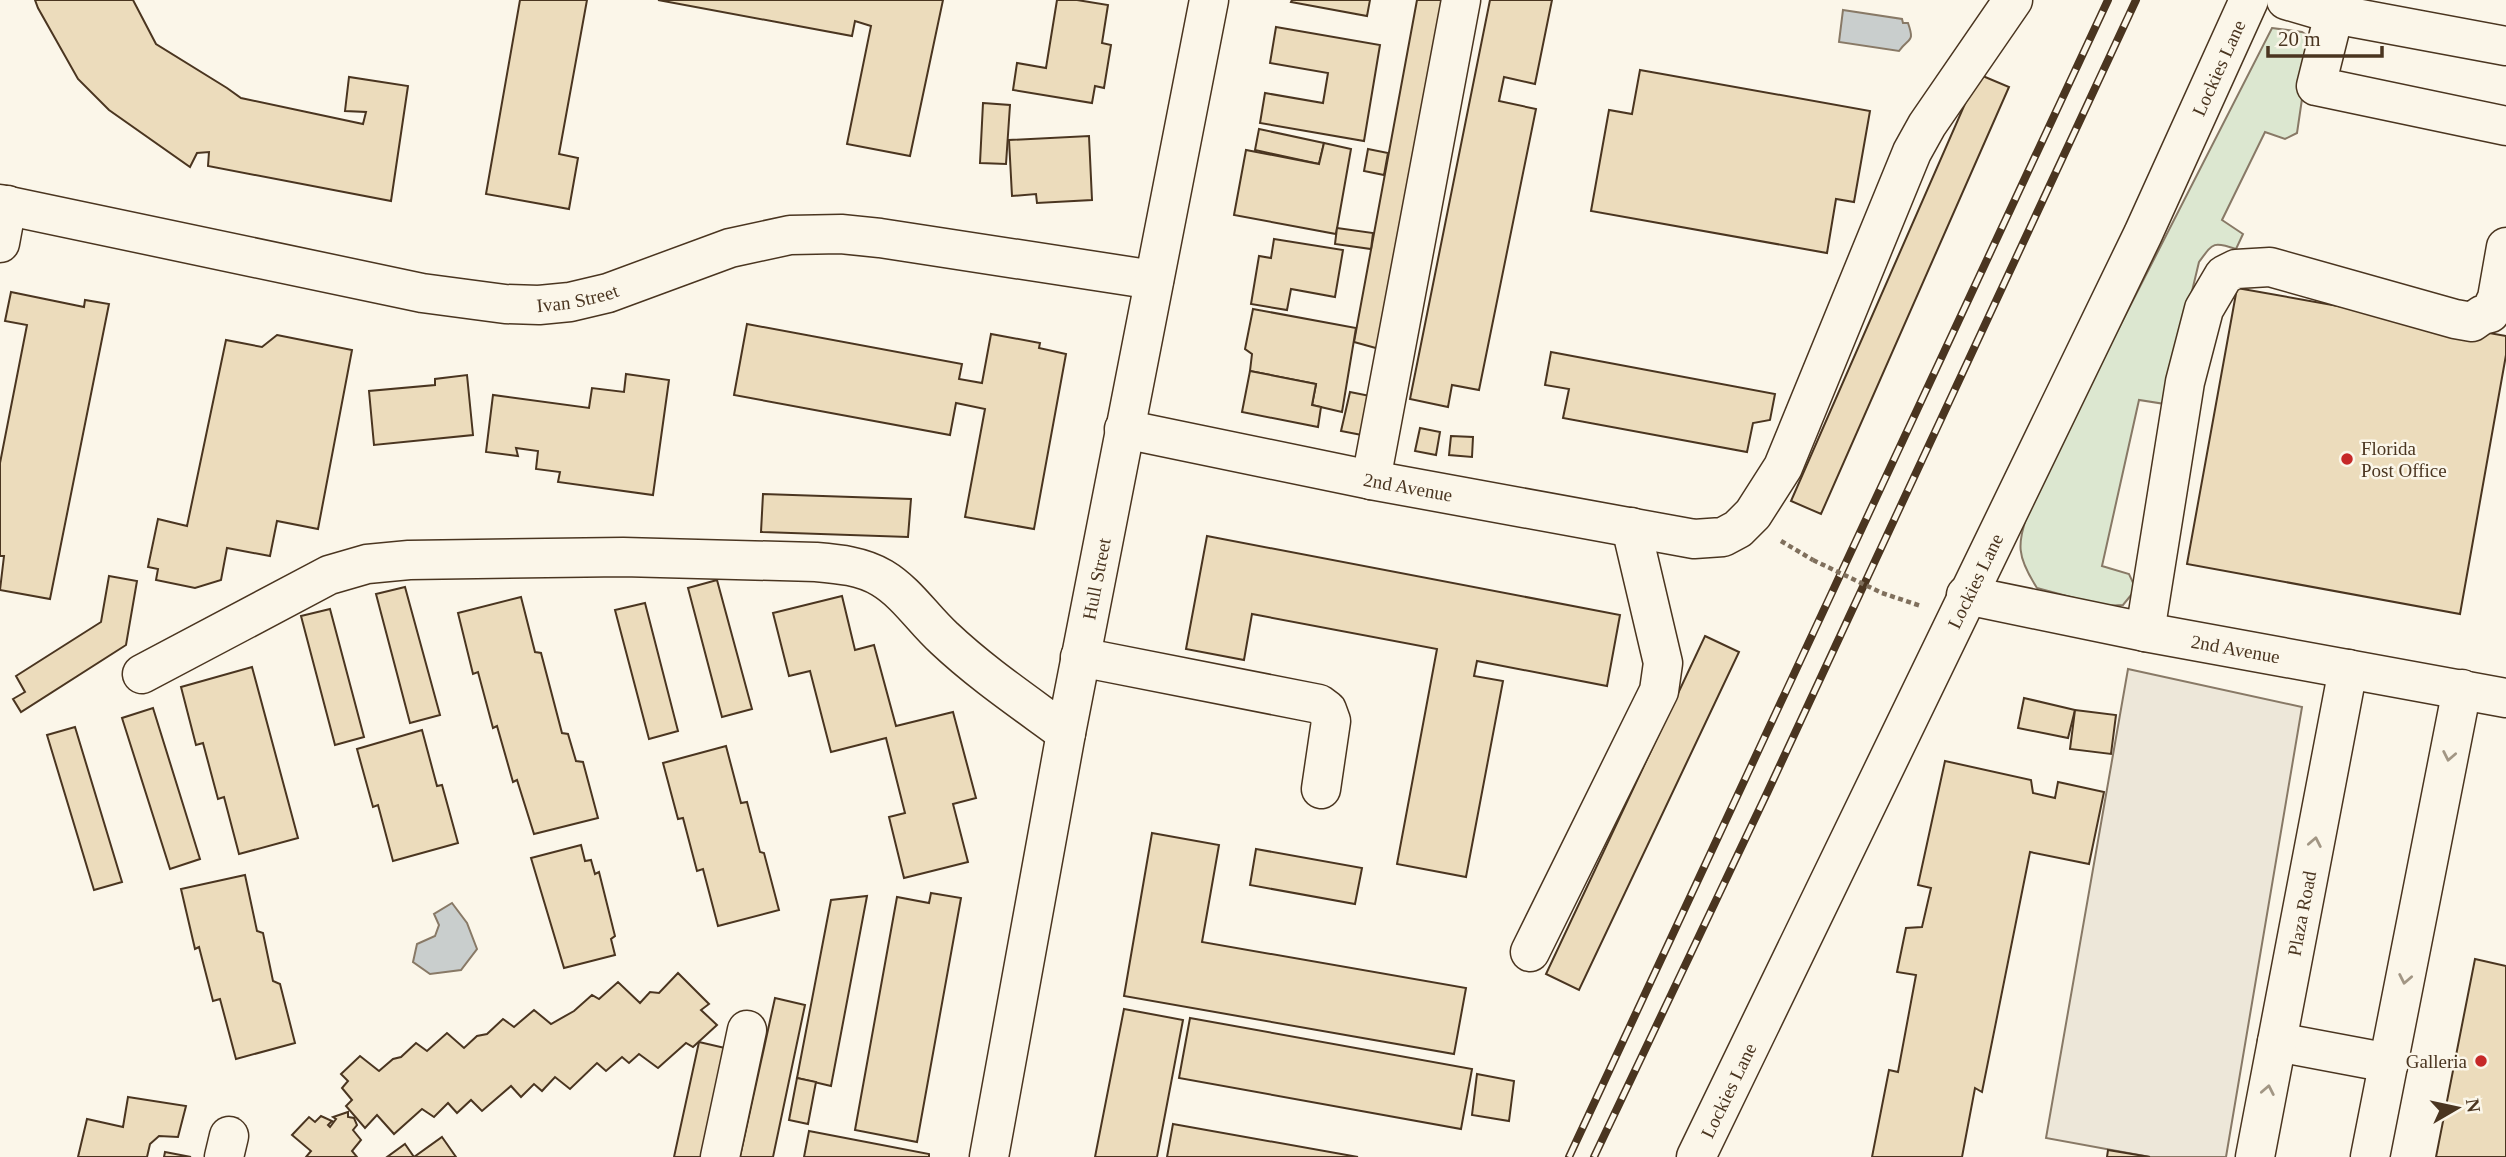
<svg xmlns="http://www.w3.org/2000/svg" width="2506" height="1157" viewBox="0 0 2506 1157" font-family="Georgia,serif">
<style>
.green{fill:#dce7d0;stroke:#887966;stroke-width:2}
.parking{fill:#ede7d9;stroke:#887966;stroke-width:2}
.water{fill:#c9cecd;stroke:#887966;stroke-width:2}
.building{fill:#ecdcbc;stroke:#4a3520;stroke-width:2}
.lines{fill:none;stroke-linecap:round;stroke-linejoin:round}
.minor-casing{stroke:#4a3520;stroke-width:41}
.path{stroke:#7f6f5c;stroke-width:4.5;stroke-dasharray:5 3.5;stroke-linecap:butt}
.minor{stroke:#fbf6e9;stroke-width:38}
.rail-casing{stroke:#4a3520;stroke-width:8}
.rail{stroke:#fbf6e9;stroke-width:5;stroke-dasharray:16;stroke-linecap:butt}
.path-bridge{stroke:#7f6f5c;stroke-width:4.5;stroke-dasharray:5 3.5;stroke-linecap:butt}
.oneway{stroke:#a29684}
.poi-dot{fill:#c62828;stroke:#fbf6e9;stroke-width:2.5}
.labels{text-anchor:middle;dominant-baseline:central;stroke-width:5;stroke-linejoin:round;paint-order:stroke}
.street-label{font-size:19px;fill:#4a3520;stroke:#fbf6e9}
.poi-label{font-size:19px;fill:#4a3520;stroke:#fbf6e9;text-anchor:start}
</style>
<rect width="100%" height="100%" fill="#fbf6e9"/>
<path class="green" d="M 2272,28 L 2302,32 L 2311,38 L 2297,133 L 2285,139 L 2265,132 L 2222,220 L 2243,234 L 2236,249 C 2213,241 2213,243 2199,262 L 2165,404 L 2139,400 L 2102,566 L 2129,574 L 2136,589 L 2123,605 L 2104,606 L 2037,588 C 2012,549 2020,542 2031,500 Z"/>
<path class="parking" d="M 2128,669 L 2302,707 L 2226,1157 L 2150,1157 L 2046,1138 Z"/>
<g class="water">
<path d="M 1843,10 L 1902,19 L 1903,23 L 1908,23 C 1915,43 1909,37 1899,51 L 1839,42 Z"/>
<path d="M 452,903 L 467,923 L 477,949 L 461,970 L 430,974 L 413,962 L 417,944 L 435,936 L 439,925 L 434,914 Z"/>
</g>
<g class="building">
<path d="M 35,0 L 133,0 L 156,44 L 227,88 L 241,98 L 363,124 L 366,112 L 345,111 L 349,77 L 408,86 L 391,201 L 208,166 L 209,152 L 197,153 L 190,167 L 109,110 L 78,79 L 38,8 Z"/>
<path d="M 520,0 L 587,0 L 559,154 L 578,158 L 569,209 L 486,194 Z"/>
<path d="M 658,0 L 943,0 L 910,156 L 847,144 L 871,26 L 855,21 L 852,36 Z"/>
<path d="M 1057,0 L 1077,0 L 1108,5 L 1102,43 L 1111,45 L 1104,88 L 1095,86 L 1092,103 L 1013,90 L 1017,63 L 1046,68 Z"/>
<path d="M 1292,0 L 1370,0 L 1367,16 L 1291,2 Z"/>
<path d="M 1417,0 L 1448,0 L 1383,350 L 1354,342 Z"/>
<path d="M 1490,0 L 1552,0 L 1535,84 L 1504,77 L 1499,101 L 1536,109 L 1479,390 L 1452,385 L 1448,407 L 1410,399 Z"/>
<path d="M 1276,27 L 1380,45 L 1364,141 L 1260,123 L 1265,93 L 1323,103 L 1328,73 L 1270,63 Z"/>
<path d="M 1640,70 L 1870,111 L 1854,202 L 1836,199 L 1827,253 L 1591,211 L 1609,110 L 1632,114 Z"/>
<path d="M 1978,74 L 2009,87 L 1821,514 L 1791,501 Z"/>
<path d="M 983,103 L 1010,105 L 1006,164 L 980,163 Z"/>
<path d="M 1259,129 L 1324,143 L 1319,164 L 1255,150 Z"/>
<path d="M 1089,136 L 1092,200 L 1037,203 L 1036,194 L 1012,196 L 1009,140 Z"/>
<path d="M 1324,143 L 1351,149 L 1336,234 L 1234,215 L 1246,150 L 1319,164 Z"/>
<path d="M 1368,149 L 1388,153 L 1384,175 L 1364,171 Z"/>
<path d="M 1337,228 L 1373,233 L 1371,249 L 1335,244 Z"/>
<path d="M 1274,239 L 1343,250 L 1335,297 L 1291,289 L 1287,310 L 1251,304 L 1259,256 L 1271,258 Z"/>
<path d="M 2237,288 L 2506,336 L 2506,355 L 2460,614 L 2187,564 Z"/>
<path d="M 11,292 L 84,307 L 85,300 L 109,304 L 50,599 L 0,590 L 4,556 L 0,556 L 0,463 L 27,325 L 5,321 Z"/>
<path d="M 1253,309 L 1356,328 L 1342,412 L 1312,405 L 1316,384 L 1250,371 L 1252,354 L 1245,349 Z"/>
<path d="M 747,324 L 962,364 L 959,379 L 982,383 L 991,334 L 1040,343 L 1039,348 L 1066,354 L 1034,529 L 965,517 L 985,409 L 956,403 L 950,435 L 734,395 Z"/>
<path d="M 277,335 L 352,350 L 318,529 L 277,521 L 270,556 L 227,548 L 221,580 L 195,588 L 156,580 L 158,569 L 148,567 L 158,519 L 187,526 L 226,340 L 262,347 Z"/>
<path d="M 1551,352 L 1775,394 L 1770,420 L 1753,423 L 1747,452 L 1563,418 L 1569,389 L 1545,385 Z"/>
<path d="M 1250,371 L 1316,384 L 1312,405 L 1321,407 L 1318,427 L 1242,412 Z"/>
<path d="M 626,374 L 669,380 L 653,495 L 558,482 L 560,472 L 536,469 L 538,451 L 516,448 L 518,456 L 486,452 L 493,395 L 589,408 L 592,388 L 624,392 Z"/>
<path d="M 467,375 L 473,435 L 374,445 L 369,391 L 435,385 L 435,379 Z"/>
<path d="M 1350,392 L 1375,397 L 1367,436 L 1341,431 Z"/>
<path d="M 1420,428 L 1440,432 L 1436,455 L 1415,451 Z"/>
<path d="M 1451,436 L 1473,437 L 1472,457 L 1449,455 Z"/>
<path d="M 763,494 L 911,499 L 908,537 L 761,532 Z"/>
<path d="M 1207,536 L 1620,615 L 1607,686 L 1477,661 L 1474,676 L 1503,681 L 1466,877 L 1397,864 L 1437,649 L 1252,614 L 1244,660 L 1186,649 Z"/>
<path d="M 109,576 L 137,581 L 126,645 L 21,712 L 13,699 L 25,692 L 16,676 L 101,622 Z"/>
<path d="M 717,580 L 752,709 L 722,717 L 688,588 Z"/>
<path d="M 405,587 L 440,715 L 410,723 L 376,594 Z"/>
<path d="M 842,596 L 855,650 L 874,645 L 896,726 L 953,712 L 976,798 L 953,804 L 968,862 L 904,878 L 889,817 L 905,813 L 886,738 L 831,752 L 810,671 L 789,676 L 773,613 Z"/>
<path d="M 521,597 L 535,652 L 541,653 L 562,733 L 568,734 L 576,761 L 583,762 L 598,818 L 534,834 L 517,780 L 513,782 L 497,726 L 493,728 L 478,672 L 473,674 L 458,613 Z"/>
<path d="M 645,603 L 678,731 L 649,739 L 615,610 Z"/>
<path d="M 330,609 L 364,737 L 335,745 L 301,616 Z"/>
<path d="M 1705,636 L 1739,652 L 1579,990 L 1546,974 Z"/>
<path d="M 252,667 L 298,838 L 239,854 L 224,797 L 218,799 L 203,743 L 196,745 L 181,687 Z"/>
<path d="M 2024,698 L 2075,710 L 2068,738 L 2018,728 Z"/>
<path d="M 153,708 L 200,859 L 170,869 L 122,718 Z"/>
<path d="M 2075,710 L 2116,715 L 2111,754 L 2070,749 Z"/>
<path d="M 75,727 L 122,882 L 94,890 L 47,735 Z"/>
<path d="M 422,730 L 437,786 L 442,785 L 458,843 L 393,861 L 378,805 L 373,807 L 357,749 Z"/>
<path d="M 726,746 L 741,803 L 747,802 L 760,852 L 764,853 L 779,910 L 718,926 L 703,869 L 697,871 L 683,818 L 678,819 L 663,763 Z"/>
<path d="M 1945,761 L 2031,780 L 2033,793 L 2055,798 L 2058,782 L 2104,792 L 2089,864 L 2030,852 L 1982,1092 L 1975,1088 L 1962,1157 L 1872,1157 L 1889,1070 L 1898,1072 L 1916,975 L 1897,972 L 1906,928 L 1922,927 L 1931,888 L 1918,885 Z"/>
<path d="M 1152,833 L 1219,845 L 1202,942 L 1466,988 L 1454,1054 L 1124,996 Z"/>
<path d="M 581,845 L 585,861 L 591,860 L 595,874 L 599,872 L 615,936 L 611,939 L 615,955 L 564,968 L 531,858 Z"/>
<path d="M 1256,849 L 1362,868 L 1355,904 L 1250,885 Z"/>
<path d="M 245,875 L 257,931 L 263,933 L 273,981 L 280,984 L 295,1043 L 236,1059 L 220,999 L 213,1001 L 199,947 L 195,949 L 181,889 Z"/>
<path d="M 931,893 L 961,898 L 917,1142 L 855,1130 L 897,897 L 929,903 Z"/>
<path d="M 867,896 L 831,1086 L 797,1078 L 831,900 Z"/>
<path d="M 2475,959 L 2506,966 L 2506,1157 L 2436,1157 Z"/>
<path d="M 678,973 L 709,1004 L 701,1010 L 717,1025 L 693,1047 L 686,1043 L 658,1068 L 639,1054 L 629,1063 L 622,1057 L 606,1071 L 597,1063 L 570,1089 L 555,1077 L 542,1091 L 534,1084 L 521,1097 L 511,1086 L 482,1111 L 471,1100 L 457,1113 L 448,1103 L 434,1117 L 422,1109 L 394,1134 L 377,1115 L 365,1128 L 346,1106 L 352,1100 L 342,1088 L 348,1081 L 341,1074 L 360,1056 L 379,1071 L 393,1059 L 401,1057 L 416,1043 L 427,1051 L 447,1033 L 464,1048 L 477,1036 L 487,1034 L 503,1019 L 514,1027 L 534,1010 L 551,1024 L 574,1011 L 592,995 L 599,999 L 618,982 L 640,1003 L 650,992 L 659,993 Z"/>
<path d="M 775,998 L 805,1005 L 773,1157 L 740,1157 Z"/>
<path d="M 1124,1009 L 1183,1020 L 1157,1157 L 1095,1157 Z"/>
<path d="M 1190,1018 L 1472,1069 L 1461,1129 L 1179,1078 Z"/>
<path d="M 699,1042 L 725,1048 L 702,1157 L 674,1157 Z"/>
<path d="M 1477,1074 L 1514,1081 L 1509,1121 L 1472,1115 Z"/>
<path d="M 797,1078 L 816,1082 L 808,1124 L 789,1120 Z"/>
<path d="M 128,1097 L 186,1106 L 178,1137 L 159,1136 L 150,1144 L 147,1157 L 78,1157 L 87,1119 L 123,1127 Z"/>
<path d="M 348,1112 L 348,1117 L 354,1118 L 357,1125 L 353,1130 L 361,1140 L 352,1151 L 357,1157 L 306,1157 L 311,1151 L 292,1135 L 309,1117 L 315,1122 L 321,1116 L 332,1121 L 328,1125 L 330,1127 L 336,1119 L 333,1117 Z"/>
<path d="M 1173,1124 L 1358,1157 L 1167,1157 Z"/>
<path d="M 809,1131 L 929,1154 L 929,1157 L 804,1157 Z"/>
<path d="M 442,1137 L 456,1157 L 414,1157 Z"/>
<path d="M 405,1144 L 414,1157 L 387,1157 Z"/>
<path d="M 2108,1150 L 2150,1157 L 2107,1157 Z"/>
<path d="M 165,1152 L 191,1157 L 164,1157 Z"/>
</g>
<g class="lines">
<defs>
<g id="minor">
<path d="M 2286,0 L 2334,14 L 2316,86 L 2506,126"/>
<path d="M 2334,14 L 2506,46"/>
<path id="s1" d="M 0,204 L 422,293 L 505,304 L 539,305 L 570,302 L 608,293 L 730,248 L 790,235 L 841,234 L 880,238 L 1154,280"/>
<path d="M 0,243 L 7,205"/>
<path id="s2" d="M 1124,429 L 1371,480 L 1694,539 L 1723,537 L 1738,529 L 1753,514 L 1783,467 L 1912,152 L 1927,125 L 2013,0"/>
<path d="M 1371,480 L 1461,0"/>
<path id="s3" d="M 1966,595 L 2145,632 L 2506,698"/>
<path d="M 2145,632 L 2185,382 L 2204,309 L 2224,275 L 2236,269 L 2270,267 L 2455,319 L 2472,322 L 2482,315 L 2490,313 L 2497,298 L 2506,247"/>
<path d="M 1080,657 L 1319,704 L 1327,710 L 1331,721 L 1321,789"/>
<path d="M 142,674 L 329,575 L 367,564 L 409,560 L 623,557 L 816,562 C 839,564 862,566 882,578 C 907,593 923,619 944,638 C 981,673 1024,702 1066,733"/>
<path d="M 1530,952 L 1659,691 L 1663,663 L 1631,527"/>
<path d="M 2277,1042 L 2389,1063"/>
<path d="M 224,1157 L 229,1136"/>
<path d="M 720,1157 L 747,1030"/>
<path id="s4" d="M 989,1157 L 1066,733 L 1209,0"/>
<path id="s5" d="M 1696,1157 L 2143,234 L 2249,0"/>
<path id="s6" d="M 2255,1157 L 2348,669"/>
<path d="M 2370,1157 L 2462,689"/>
</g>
</defs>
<use href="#minor" class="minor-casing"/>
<g class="path">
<path d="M 1781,541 L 1813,560"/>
<path d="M 1882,593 L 1921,606"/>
</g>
<use href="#minor" class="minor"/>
<defs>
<g id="rail">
<path d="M 1569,1157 L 2108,0"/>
<path d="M 1594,1157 L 1768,791 L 2136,0"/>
</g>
</defs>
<use href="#rail" class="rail-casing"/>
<use href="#rail" class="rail"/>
<path class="path-bridge" d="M 1813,560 L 1882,593"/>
</g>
<defs><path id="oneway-chevron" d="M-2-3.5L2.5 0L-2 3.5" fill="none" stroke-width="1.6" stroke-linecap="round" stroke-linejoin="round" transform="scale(1.75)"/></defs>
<g class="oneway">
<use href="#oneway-chevron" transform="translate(2449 756) rotate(101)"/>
<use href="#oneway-chevron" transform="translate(2315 842) rotate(-79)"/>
<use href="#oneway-chevron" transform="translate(2405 979) rotate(101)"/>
<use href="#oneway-chevron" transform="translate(2268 1090) rotate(-79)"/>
</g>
<g class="poi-dot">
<circle cx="2347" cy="459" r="7"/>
<circle cx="2481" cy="1061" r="7"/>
</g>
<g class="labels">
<g class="street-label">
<text stroke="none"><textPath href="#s5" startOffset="1208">Lockies Lane</textPath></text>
<text stroke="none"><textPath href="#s1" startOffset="588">Ivan Street</textPath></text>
<text stroke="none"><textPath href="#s2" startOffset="290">2nd Avenue</textPath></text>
<text stroke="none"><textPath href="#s4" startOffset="588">Hull Street</textPath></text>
<text stroke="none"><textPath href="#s5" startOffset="640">Lockies Lane</textPath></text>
<text stroke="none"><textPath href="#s3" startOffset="275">2nd Avenue</textPath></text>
<text stroke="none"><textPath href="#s6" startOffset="248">Plaza Road</textPath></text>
<text stroke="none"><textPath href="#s5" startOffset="74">Lockies Lane</textPath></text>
</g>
<g class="poi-label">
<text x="2361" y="448">Florida<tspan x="2361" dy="22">Post Office</tspan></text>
<text x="2467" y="1061" text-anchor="end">Galleria</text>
</g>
</g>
<g transform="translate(2457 1108) rotate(81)" stroke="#fbf6e9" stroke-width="5" paint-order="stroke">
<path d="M0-5L12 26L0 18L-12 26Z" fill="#4a3520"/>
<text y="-10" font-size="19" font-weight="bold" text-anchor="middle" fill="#4a3520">N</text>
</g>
<path d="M2268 46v10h114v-10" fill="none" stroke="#4a3520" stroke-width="3.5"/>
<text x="2278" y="46" font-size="21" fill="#4a3520" stroke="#fbf6e9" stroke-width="5" paint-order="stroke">20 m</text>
</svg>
